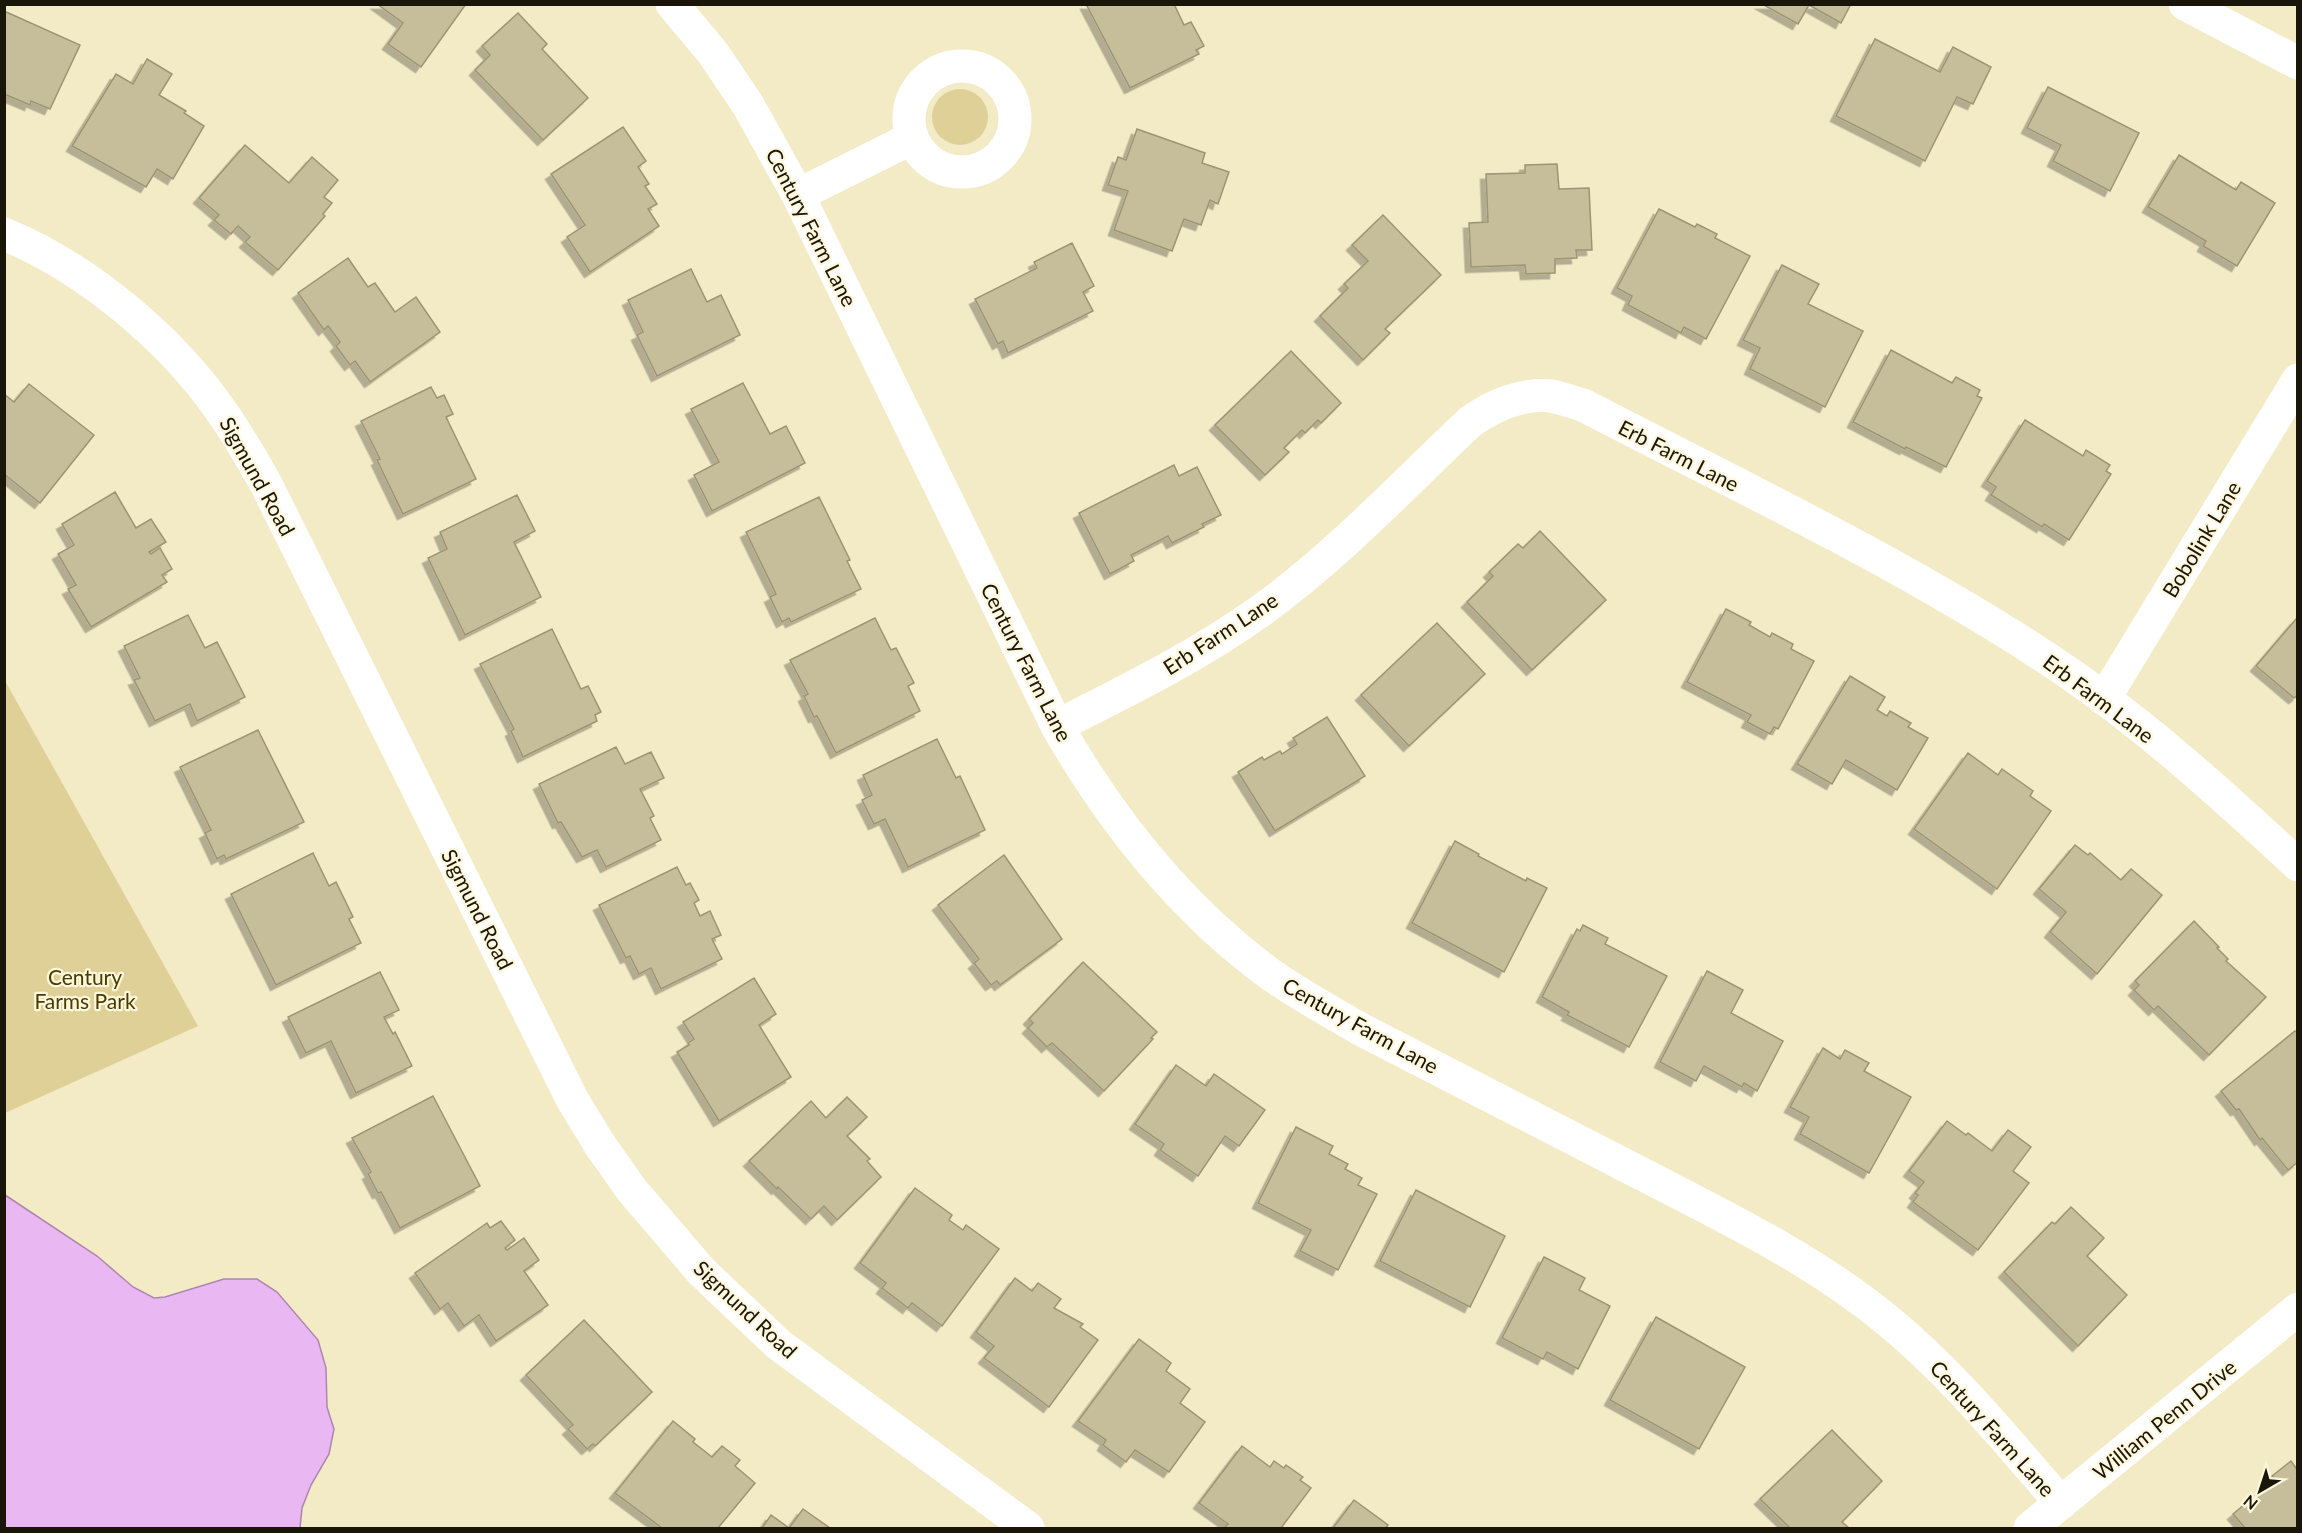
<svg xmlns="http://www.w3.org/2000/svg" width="2302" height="1533" viewBox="0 0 2302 1533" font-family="Lato,sans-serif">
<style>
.green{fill:#dfd097}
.water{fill:#e9b8f3;stroke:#ab87ad;stroke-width:1.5}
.building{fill:#c6be9b;stroke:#9d9473;stroke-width:1.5;filter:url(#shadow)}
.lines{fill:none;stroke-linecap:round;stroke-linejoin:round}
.minor{stroke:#fff;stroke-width:33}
.labels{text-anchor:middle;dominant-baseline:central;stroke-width:4.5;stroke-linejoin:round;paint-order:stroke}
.street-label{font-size:21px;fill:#191509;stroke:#fff7db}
.park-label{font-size:21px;fill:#483b00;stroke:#fff7db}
</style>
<defs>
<filter id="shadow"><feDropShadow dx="-5.5" dy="5.5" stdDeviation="0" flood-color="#0004"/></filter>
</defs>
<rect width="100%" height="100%" fill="#f3eac6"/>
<g class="green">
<circle cx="960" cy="117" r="28"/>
<path d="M 4,679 L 198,1026 L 5,1113 L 4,1113 Z"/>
</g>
<path class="water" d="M 5,1195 L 97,1256 L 133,1287 L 154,1298 L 165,1297 L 224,1279 L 257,1279 L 277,1292 L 318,1340 L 326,1368 L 327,1407 L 334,1429 L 329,1454 L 311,1485 L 302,1508 L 300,1528 L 5,1528 Z"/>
<g class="building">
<path d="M 377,4 L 466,4 L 421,67 L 388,44 L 403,23 Z"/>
<path d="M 1086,4 L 1174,4 L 1184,25 L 1191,22 L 1204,46 L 1196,50 L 1199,54 L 1130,88 Z"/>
<path d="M 1762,4 L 1851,4 L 1841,23 L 1809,5 L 1798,24 Z"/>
<path d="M 4,11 L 80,45 L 50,109 L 31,101 L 30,105 L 4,94 Z"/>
<path d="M 518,13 L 547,44 L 542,49 L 588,98 L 543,140 L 475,70 L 490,55 L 482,46 Z"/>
<path d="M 1875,39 L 1940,72 L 1953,47 L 1991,67 L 1973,104 L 1957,97 L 1925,161 L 1836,116 Z"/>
<path d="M 147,59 L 172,74 L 159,95 L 186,111 L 184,113 L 204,126 L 173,179 L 157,169 L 146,187 L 72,146 L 116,74 L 133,84 Z"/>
<path d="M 2048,87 L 2139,133 L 2110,191 L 2053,161 L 2061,145 L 2027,128 Z"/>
<path d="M 623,127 L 646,161 L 638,167 L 649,184 L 645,186 L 657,204 L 648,209 L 659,226 L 590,272 L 567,237 L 585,225 L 551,174 Z"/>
<path d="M 1137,129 L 1205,153 L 1202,163 L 1229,172 L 1218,204 L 1210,200 L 1201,225 L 1184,219 L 1172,251 L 1114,230 L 1128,191 L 1108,185 L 1118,157 L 1126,160 Z"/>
<path d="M 245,145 L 289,183 L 312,157 L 338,180 L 324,197 L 332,203 L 323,214 L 325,216 L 278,270 L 245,242 L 250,237 L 238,226 L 231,234 L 214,220 L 219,215 L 199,198 Z"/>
<path d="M 2179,155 L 2236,190 L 2241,182 L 2275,203 L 2237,266 L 2203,246 L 2206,241 L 2148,207 Z"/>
<path d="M 1557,164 L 1559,189 L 1589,188 L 1592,250 L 1576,250 L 1577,258 L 1555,259 L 1555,273 L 1526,274 L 1525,265 L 1471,267 L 1469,223 L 1488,222 L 1486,174 L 1525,173 L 1525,165 Z"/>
<path d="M 1659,209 L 1695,227 L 1697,224 L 1717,234 L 1715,238 L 1750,256 L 1706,339 L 1684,327 L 1681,333 L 1628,305 L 1632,296 L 1617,288 Z"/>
<path d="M 1383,215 L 1441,275 L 1385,329 L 1390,333 L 1363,360 L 1320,316 L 1348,288 L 1344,284 L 1368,261 L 1352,245 Z"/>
<path d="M 1072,243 L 1094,286 L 1083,292 L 1093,311 L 1008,353 L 1003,341 L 998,344 L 975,299 L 1037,268 L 1034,262 Z"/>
<path d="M 348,258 L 368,287 L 375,283 L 395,312 L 416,297 L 440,332 L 370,382 L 355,361 L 350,365 L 336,346 L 340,342 L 328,326 L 324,330 L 298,293 Z"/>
<path d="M 1782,265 L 1819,284 L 1808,304 L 1863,331 L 1825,407 L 1750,369 L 1760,348 L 1743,340 Z"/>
<path d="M 691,269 L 707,302 L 721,295 L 740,335 L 657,376 L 637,335 L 643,332 L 628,300 Z"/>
<path d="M 1891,350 L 1952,383 L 1956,377 L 1980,390 L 1977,396 L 1982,398 L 1946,467 L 1906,447 L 1905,449 L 1853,422 Z"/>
<path d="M 1291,351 L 1341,403 L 1321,423 L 1318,420 L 1305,433 L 1302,430 L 1284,448 L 1289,452 L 1265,475 L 1215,425 Z"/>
<path d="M 743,383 L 770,434 L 786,426 L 805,463 L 712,511 L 694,475 L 719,462 L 691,409 Z"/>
<path d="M 29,384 L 94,435 L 40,503 L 4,474 L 4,394 L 14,402 Z"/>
<path d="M 431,387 L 437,398 L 444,395 L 453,414 L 446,417 L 476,479 L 403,514 L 377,460 L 380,459 L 361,421 Z"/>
<path d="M 2025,420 L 2083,456 L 2086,450 L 2110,465 L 2106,471 L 2111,474 L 2069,540 L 2044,524 L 2042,527 L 1991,495 L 1996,487 L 1987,481 Z"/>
<path d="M 1174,465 L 1179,476 L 1197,467 L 1221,515 L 1202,524 L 1204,527 L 1172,543 L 1168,536 L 1131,555 L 1134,561 L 1110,574 L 1079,513 Z"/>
<path d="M 115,492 L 136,528 L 151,519 L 166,542 L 149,552 L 151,554 L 160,548 L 172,569 L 162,575 L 167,582 L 91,627 L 68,589 L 76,585 L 58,554 L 74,545 L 62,524 Z"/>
<path d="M 517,495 L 535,531 L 514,542 L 541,597 L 465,635 L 428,558 L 447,549 L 440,532 Z"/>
<path d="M 819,497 L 850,560 L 847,561 L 861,589 L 791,622 L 789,618 L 782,622 L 770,597 L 776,594 L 746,532 Z"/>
<path d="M 1540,531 L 1606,600 L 1532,670 L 1467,602 L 1493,576 L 1489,572 L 1518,544 L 1523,548 Z"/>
<path d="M 1726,609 L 1751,622 L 1749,625 L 1770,637 L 1772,633 L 1793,644 L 1791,649 L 1814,661 L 1778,729 L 1774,727 L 1770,734 L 1747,722 L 1751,715 L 1687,682 Z"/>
<path d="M 188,615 L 205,648 L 217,642 L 245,697 L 197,721 L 190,704 L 155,721 L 134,680 L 140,678 L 124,646 Z"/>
<path d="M 875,618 L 891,650 L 896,648 L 914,683 L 908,686 L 920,711 L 836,753 L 817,716 L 814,717 L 804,696 L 808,694 L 790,660 Z"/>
<path d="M 2296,619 L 2298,621 L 2298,695 L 2294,698 L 2256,666 Z"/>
<path d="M 1437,623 L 1485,674 L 1409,746 L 1361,695 Z"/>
<path d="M 552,629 L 581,689 L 588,686 L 601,712 L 595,715 L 597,721 L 523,757 L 511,731 L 514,729 L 480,664 Z"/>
<path d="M 1850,676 L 1885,697 L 1877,710 L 1887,716 L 1890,711 L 1911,723 L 1908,727 L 1928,738 L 1897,790 L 1846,760 L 1832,784 L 1797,764 Z"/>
<path d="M 1327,717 L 1365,776 L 1275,831 L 1238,772 L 1262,757 L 1264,760 L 1280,751 L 1282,754 L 1297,744 L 1293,738 Z"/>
<path d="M 258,730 L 304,822 L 226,859 L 224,855 L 217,859 L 205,833 L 211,830 L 180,767 Z"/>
<path d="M 937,739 L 956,778 L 960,776 L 985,830 L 908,867 L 885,819 L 874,824 L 862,800 L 872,795 L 863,775 Z"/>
<path d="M 616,747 L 625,764 L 651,752 L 664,778 L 640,789 L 654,816 L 650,818 L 661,840 L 606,867 L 597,850 L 582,857 L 561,822 L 558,823 L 539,784 Z"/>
<path d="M 1968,753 L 1998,775 L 2002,769 L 2033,791 L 2030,796 L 2051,811 L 1997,889 L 1914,829 Z"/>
<path d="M 1455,841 L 1479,854 L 1478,856 L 1526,881 L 1527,878 L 1547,888 L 1504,972 L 1412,923 Z"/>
<path d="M 2075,845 L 2088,855 L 2090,853 L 2121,880 L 2131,869 L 2162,895 L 2097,974 L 2050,932 L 2066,912 L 2039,889 Z"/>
<path d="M 313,853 L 329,886 L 336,882 L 353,917 L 349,919 L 361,943 L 276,985 L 231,894 Z"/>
<path d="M 1004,855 L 1062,939 L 1000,985 L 997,981 L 991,985 L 974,963 L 979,959 L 938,905 Z"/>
<path d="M 677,867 L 686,885 L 690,883 L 699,900 L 694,903 L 700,916 L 710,911 L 721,935 L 712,939 L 722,959 L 661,989 L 651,968 L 639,974 L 630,956 L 626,958 L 599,905 Z"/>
<path d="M 2194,921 L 2219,947 L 2217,948 L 2228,959 L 2226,961 L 2266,997 L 2209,1055 L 2158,1006 L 2154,1010 L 2134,990 L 2139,985 L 2135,981 Z"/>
<path d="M 1583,925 L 1608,938 L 1605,944 L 1667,976 L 1629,1047 L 1567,1015 L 1569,1012 L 1542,997 L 1577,929 L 1580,931 Z"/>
<path d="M 1083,962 L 1157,1032 L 1151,1038 L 1153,1039 L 1104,1091 L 1052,1043 L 1047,1047 L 1028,1028 L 1033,1023 L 1029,1019 Z"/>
<path d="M 1707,971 L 1743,990 L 1731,1013 L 1783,1041 L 1757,1091 L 1744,1083 L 1742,1087 L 1704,1066 L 1696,1081 L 1660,1062 Z"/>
<path d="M 380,972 L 399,1010 L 384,1017 L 393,1034 L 395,1032 L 412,1066 L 356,1093 L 331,1041 L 306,1053 L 288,1017 Z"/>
<path d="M 754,978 L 776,1014 L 759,1025 L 791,1077 L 719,1121 L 677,1052 L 689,1045 L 688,1043 L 694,1039 L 683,1022 Z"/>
<path d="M 2295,1031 L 2298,1033 L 2298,1162 L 2288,1170 L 2262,1138 L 2260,1140 L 2239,1109 L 2236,1110 L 2221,1091 Z"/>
<path d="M 1823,1048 L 1840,1059 L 1845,1050 L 1869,1063 L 1864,1071 L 1911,1097 L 1869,1173 L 1800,1134 L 1809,1117 L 1790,1107 Z"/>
<path d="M 1176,1065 L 1206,1086 L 1214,1074 L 1265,1110 L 1239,1146 L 1225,1136 L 1198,1176 L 1160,1150 L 1164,1144 L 1135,1124 Z"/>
<path d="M 433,1096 L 480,1186 L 400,1228 L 381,1192 L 378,1193 L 368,1174 L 371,1172 L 352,1138 Z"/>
<path d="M 847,1097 L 867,1117 L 847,1136 L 870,1159 L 867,1161 L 881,1177 L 837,1220 L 824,1206 L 811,1219 L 778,1187 L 777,1189 L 749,1161 L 811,1101 L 826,1118 Z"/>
<path d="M 1947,1121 L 1966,1135 L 1968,1133 L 1992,1151 L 2008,1130 L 2031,1147 L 2013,1171 L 2029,1183 L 1978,1250 L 1913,1202 L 1918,1195 L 1915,1193 L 1924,1182 L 1909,1171 Z"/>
<path d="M 1296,1127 L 1333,1146 L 1329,1154 L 1348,1164 L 1345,1169 L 1362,1178 L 1358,1185 L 1377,1194 L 1338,1270 L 1300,1251 L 1311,1230 L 1258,1203 Z"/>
<path d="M 915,1188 L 952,1215 L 949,1220 L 963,1230 L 966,1225 L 999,1249 L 942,1326 L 912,1303 L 908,1308 L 882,1288 L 886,1283 L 860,1263 Z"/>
<path d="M 1416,1190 L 1505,1236 L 1470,1307 L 1380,1261 Z"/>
<path d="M 2071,1207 L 2104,1238 L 2087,1256 L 2127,1295 L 2078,1346 L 2004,1272 L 2052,1222 L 2055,1224 Z"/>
<path d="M 501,1221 L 515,1240 L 505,1248 L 507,1250 L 524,1238 L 539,1260 L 524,1271 L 548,1305 L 496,1341 L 479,1315 L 464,1326 L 448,1303 L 440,1309 L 415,1273 L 487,1223 L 490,1228 Z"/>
<path d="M 1544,1257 L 1585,1278 L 1579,1290 L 1610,1306 L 1578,1369 L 1547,1352 L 1543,1359 L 1502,1338 Z"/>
<path d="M 1015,1278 L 1032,1291 L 1038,1283 L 1061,1299 L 1054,1308 L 1083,1324 L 1080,1327 L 1098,1340 L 1049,1407 L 984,1358 L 994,1346 L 976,1332 Z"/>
<path d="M 1656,1317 L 1745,1367 L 1699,1449 L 1610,1400 Z"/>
<path d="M 584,1320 L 652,1392 L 595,1446 L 593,1444 L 587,1449 L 568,1429 L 573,1425 L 526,1375 Z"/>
<path d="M 1139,1339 L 1171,1363 L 1166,1371 L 1190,1389 L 1180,1403 L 1205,1422 L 1169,1472 L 1135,1450 L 1126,1462 L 1103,1445 L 1106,1440 L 1078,1421 Z"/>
<path d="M 673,1421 L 695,1439 L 693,1442 L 712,1457 L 722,1446 L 740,1460 L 735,1466 L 755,1483 L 718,1528 L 662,1528 L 615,1493 Z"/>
<path d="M 1832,1430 L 1882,1481 L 1842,1522 L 1849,1528 L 1790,1528 L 1760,1499 Z"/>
<path d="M 1242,1446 L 1270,1467 L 1274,1461 L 1284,1468 L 1286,1465 L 1303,1477 L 1300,1480 L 1311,1488 L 1281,1528 L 1224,1528 L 1228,1524 L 1199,1503 Z"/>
<path d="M 2291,1461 L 2296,1468 L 2298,1467 L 2298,1528 L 2245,1528 L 2233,1514 L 2275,1479 L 2272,1476 Z"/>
<path d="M 1354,1500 L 1388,1525 L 1386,1528 L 1333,1528 Z"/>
<path d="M 803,1509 L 830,1528 L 762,1528 L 771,1515 L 789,1528 Z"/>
</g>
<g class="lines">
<g class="minor">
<path d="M 672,4 L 713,53 L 748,105 L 798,195 L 1057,726 C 1112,822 1180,908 1270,974 C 1300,995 1332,1013 1364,1031 C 1458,1079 1552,1128 1646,1176 C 1729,1219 1814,1260 1887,1320 C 1953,1374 2005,1439 2061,1503"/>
<path d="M 2185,4 L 2298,63"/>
<circle cx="962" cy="119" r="53"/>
<path d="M 798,195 L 912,138"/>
<path d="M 4,234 C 85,267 169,337 219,408 C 237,433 252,459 267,486 L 572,1099 L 600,1145 L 631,1189 L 701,1271 L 778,1344 L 1028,1528"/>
<path d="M 2104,699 L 2298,380"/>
<path d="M 1057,726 C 1126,691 1196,657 1259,612 C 1336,557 1402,486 1471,421 C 1495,405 1521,393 1551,396 C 1561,398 1573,402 1583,405 C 1739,486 1898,561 2045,657 C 2137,717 2218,791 2298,865"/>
<path d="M 2030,1528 L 2298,1309"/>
</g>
</g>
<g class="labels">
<g class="street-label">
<text transform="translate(812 227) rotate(63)">Century Farm Lane</text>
<text transform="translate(1679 455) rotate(27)">Erb Farm Lane</text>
<text transform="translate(258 476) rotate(61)">Sigmund Road</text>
<text transform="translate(2201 539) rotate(-59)">Bobolink Lane</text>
<text transform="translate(1220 633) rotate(-33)">Erb Farm Lane</text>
<text transform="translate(1027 662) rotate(63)">Century Farm Lane</text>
<text transform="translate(2099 698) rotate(37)">Erb Farm Lane</text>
<text transform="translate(478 909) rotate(63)">Sigmund Road</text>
<text transform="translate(1361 1025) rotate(29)">Century Farm Lane</text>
<text transform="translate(746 1309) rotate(43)">Sigmund Road</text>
<text transform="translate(2164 1419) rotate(-39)">William Penn Drive</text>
<text transform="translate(1993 1428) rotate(48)">Century Farm Lane</text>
</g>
<g class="park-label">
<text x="85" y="976">Century<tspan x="85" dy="24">Farms Park</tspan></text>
</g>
</g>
<rect width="2302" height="1533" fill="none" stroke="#191509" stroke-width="12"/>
<g transform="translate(2260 1491) rotate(219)" stroke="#fff7db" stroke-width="4.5" paint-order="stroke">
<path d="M0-4.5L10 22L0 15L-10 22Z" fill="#191509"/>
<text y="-9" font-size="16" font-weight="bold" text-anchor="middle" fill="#191509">N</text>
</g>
</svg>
